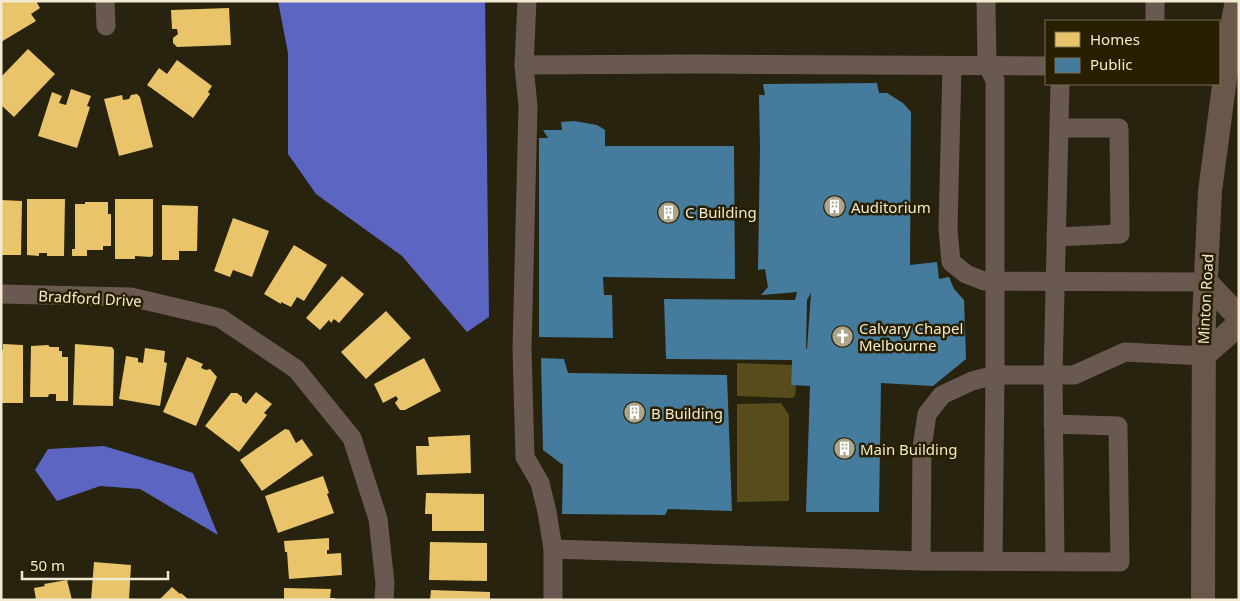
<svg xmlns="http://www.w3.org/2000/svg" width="1240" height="601" viewBox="0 0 1240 601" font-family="'Noto Sans',sans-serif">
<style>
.green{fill:#584c1b}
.water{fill:#5c66c2}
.homes{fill:#e9c46a}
.public{fill:#457b9d;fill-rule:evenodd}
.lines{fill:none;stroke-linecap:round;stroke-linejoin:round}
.minor{stroke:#695951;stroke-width:19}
.major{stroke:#69574a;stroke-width:24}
.labels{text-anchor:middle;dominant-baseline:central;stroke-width:5;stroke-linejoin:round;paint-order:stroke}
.poi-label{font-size:15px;fill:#f2ebd2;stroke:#281f00;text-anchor:start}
.street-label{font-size:15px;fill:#f2ebd2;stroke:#281f00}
</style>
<rect width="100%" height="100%" fill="#28230e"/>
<g class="green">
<path d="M 737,363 L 792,365 L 791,385 L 796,385 L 795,396 L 792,398 L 737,396 Z"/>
<path d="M 781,403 L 789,415 L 789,501 L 737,502 L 737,404 Z"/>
</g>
<g class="water">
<path d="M 278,1 L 485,1 L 489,317 L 467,332 L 402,256 L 316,194 L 288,154 L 288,53 Z"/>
<path d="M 104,446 L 193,473 L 218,535 L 140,489 L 100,486 L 57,501 L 35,470 L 48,449 Z"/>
</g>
<g class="homes">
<path d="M 1,1 L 36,1 L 40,8 L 31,14 L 36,21 L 1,42 Z"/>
<path d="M 229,8 L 231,45 L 177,47 L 173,43 L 173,38 L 178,34 L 177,29 L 172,29 L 171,10 Z"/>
<path d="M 28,49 L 55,74 L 14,117 L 1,105 L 1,77 Z"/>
<path d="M 177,60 L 212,86 L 208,92 L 210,94 L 193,118 L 147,85 L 159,68 L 167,74 Z"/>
<path d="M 71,89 L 91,96 L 87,106 L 90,107 L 77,148 L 38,136 L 52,92 L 62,96 L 59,103 L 66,105 Z"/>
<path d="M 137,94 L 140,97 L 153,147 L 119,156 L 104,99 L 122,95 L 123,100 L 129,99 L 131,95 Z"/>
<path d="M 27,199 L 65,199 L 64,256 L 47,256 L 47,253 L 39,253 L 39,256 L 27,255 Z"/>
<path d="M 115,199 L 153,199 L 153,255 L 151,257 L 135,256 L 135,259 L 115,259 Z"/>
<path d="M 1,200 L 22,201 L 21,255 L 1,255 Z"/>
<path d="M 85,202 L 108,202 L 108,214 L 111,214 L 111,246 L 103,246 L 103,250 L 87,250 L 87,256 L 72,256 L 72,249 L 75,249 L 75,204 L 85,204 Z"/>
<path d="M 162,205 L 198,206 L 197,251 L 179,251 L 179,260 L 162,260 Z"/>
<path d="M 233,218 L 269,231 L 252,277 L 233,270 L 230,277 L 214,271 Z"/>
<path d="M 294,245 L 327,265 L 304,301 L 297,297 L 291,307 L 281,302 L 281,304 L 264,294 Z"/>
<path d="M 342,276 L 364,294 L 339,323 L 334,319 L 331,323 L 329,320 L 320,330 L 306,318 Z"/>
<path d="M 386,311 L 411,338 L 366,379 L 341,352 Z"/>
<path d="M 3,344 L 23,345 L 23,403 L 1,403 L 1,350 L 3,350 Z"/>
<path d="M 75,344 L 112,347 L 114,350 L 113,406 L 73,405 Z"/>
<path d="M 48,345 L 50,347 L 59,347 L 59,351 L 62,351 L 62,357 L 68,357 L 68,401 L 56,401 L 56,394 L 49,394 L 48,397 L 30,397 L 31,346 Z"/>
<path d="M 145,348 L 165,351 L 164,362 L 167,363 L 160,406 L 119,399 L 126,356 L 138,358 L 138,362 L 143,363 Z"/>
<path d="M 187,357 L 203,364 L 201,368 L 206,370 L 210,369 L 217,377 L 196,426 L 163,412 Z"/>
<path d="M 424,358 L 441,391 L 405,410 L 400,410 L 395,403 L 398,399 L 396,396 L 383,403 L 374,384 Z"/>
<path d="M 256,392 L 272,404 L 264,413 L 267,415 L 239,452 L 205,426 L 231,393 L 237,393 L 242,397 L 242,401 L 246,404 Z"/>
<path d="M 285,429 L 289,430 L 296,443 L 302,439 L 313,455 L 262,491 L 240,460 Z"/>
<path d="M 470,435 L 471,473 L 417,475 L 416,446 L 429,446 L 428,437 Z"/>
<path d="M 323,476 L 329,493 L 327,494 L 334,513 L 278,533 L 265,496 Z"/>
<path d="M 426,493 L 484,494 L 484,531 L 432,531 L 432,514 L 425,514 Z"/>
<path d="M 329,538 L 329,550 L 327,550 L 327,554 L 341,553 L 342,575 L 289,579 L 287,552 L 285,552 L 284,541 Z"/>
<path d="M 430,542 L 487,543 L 487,581 L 429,580 Z"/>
<path d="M 94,562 L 131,565 L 129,600 L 91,600 Z"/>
<path d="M 67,580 L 72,600 L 36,600 L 34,588 L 45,586 L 44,584 Z"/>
<path d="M 172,587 L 180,594 L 181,593 L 189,600 L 159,600 Z"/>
<path d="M 284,588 L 331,589 L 330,598 L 335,598 L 335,600 L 284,600 Z"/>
<path d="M 431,590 L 490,592 L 490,600 L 430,600 Z"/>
</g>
<g class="public">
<path d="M 877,83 L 879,93 L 887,93 L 903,103 L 911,112 L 910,265 L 937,262 L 939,279 L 949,277 L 954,289 L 964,300 L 966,359 L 933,386 L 881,383 L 879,512 L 806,512 L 810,386 L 791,385 L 792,360 L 666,359 L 664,299 L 795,300 L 797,292 L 761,295 L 768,287 L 765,269 L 758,270 L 760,149 L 759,95 L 765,95 L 763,84 ZM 811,293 L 807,349 L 806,349 L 807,300 Z"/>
<path d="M 574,121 L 597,125 L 605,130 L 605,146 L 734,146 L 735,279 L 603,277 L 604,295 L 612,295 L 613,338 L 539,337 L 539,138 L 548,138 L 543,130 L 562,130 L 561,122 Z"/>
<path d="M 541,358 L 564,359 L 568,373 L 727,375 L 732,511 L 668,509 L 665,515 L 562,514 L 563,465 L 543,450 Z"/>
</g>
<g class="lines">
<g class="minor">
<path d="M 105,1 L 106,26"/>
<path d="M 527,1 L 524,65 L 528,107 L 522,349 L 525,457 L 540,483 L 547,512 L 553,549 L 553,600"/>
<path d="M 986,1 L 987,65 L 995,80 L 995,375 L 993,561"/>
<path d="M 1155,21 L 1155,1"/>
<path d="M 524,65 L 695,64 L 1046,66"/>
<path d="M 952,66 L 948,229 L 951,262 L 966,274 L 984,281 L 1206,282"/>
<path d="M 1056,237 L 1120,234 L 1119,128 L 1059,128"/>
<path d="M 1,294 L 131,297 L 220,318 L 296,369 L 352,438 L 378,519 L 385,583 L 384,600"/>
<path d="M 553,549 L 921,561 L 1120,562 L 1118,426 L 1053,424"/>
<path d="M 921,561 L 922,448 L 927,414 L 942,395 L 972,381 L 995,375 L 1074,375 L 1125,352 L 1203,356"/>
<path d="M 1055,561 L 1053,375 L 1060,84"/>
</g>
<g class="major">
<path d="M 1206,282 L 1239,317"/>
<path d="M 1203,356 L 1239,324"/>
<path d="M 1203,600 L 1204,319 L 1210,191 L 1232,26 L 1237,1"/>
</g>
</g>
<defs>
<symbol id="building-disc" viewBox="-11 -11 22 22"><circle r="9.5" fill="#aba58d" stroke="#281f00"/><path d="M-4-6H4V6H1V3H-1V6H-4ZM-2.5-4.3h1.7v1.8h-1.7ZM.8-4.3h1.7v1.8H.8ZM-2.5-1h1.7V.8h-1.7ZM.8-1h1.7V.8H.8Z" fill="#fff"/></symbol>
<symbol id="church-disc" viewBox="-11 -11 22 22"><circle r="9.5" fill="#aba58d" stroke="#281f00"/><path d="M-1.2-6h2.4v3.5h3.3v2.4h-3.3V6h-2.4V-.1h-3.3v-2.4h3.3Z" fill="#fff"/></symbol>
</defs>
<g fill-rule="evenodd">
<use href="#building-disc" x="822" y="194" width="25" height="25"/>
<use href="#building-disc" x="656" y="200" width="25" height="25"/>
<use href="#church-disc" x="830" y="324" width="25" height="25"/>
<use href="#building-disc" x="622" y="400" width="25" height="25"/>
<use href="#building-disc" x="832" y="436" width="25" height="25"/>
</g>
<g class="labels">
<g class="poi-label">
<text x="851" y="207">Auditorium</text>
<text x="685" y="212">C Building</text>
<text x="859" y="328">Calvary Chapel<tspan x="859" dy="17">Melbourne</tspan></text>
<text x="651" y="413">B Building</text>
<text x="860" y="449">Main Building</text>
</g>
<g class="street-label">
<text transform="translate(90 298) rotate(3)">Bradford Drive</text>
<text transform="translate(1205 299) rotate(-87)">Minton Road</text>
</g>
</g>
<rect width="1240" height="601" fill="none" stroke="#f2ebd2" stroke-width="5"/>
<rect x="1045" y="20" width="175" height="65" fill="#281f00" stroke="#797154"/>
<rect x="1055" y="32" width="25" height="15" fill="#e9c46a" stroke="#797154"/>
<text x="1090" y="45" font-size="15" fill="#f2ebd2">Homes</text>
<rect x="1055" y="58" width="25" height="15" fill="#457b9d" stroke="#797154"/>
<text x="1090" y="70" font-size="15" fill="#f2ebd2">Public</text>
<path d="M22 571v8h146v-8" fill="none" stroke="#f2ebd2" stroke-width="2.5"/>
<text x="30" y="571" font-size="15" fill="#f2ebd2" stroke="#281f00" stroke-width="4" paint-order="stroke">50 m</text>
</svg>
